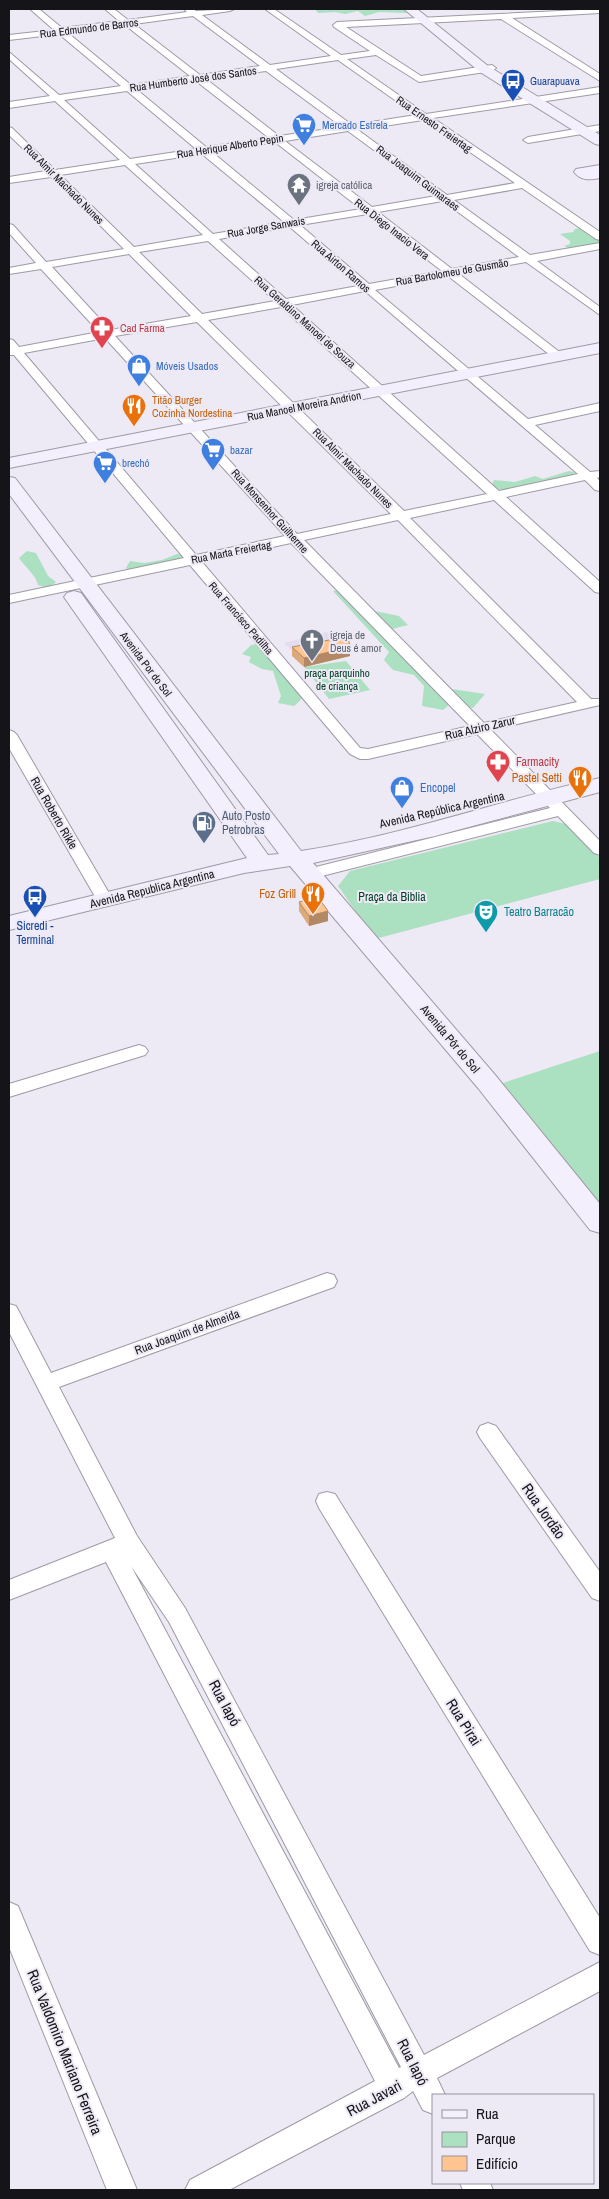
<svg xmlns="http://www.w3.org/2000/svg" width="609" height="2199" viewBox="0 0 609 2199" font-family="'Archivo Narrow',sans-serif">
<style>
.built{fill:#e3dcef}
.green{fill:#abe0c0}
.lines{fill:none;stroke-linecap:round;stroke-linejoin:round}
.street-casing{stroke:#9f9aa5;stroke-width:2}
.secondary-casing{stroke:#9f9aa5;stroke-width:2}
.street{fill:#fff;fill-rule:evenodd}
.secondary{fill:#f4effd;fill-rule:evenodd}
.wall{fill:#dba97b}
.shaded-wall{fill:#b28964}
.building{fill:#ffc48f;stroke:#b28964}
.labels{text-anchor:middle;dominant-baseline:central;stroke-width:4;stroke-linejoin:round;paint-order:stroke}
.far-street-label{font-size:11px;fill:#151418;stroke:#ede9f5}
.far-transit-label{font-size:11px;fill:#164399;stroke:#ede9f5;text-anchor:start}
.far-shop-label{font-size:11px;fill:#366cbe;stroke:#ede9f5;text-anchor:start}
.far-worship-label{font-size:11px;fill:#5b616d;stroke:#ede9f5;text-anchor:start}
.far-health-label{font-size:11px;fill:#be3a42;stroke:#ede9f5;text-anchor:start}
.far-food-label{font-size:11px;fill:#c56008;stroke:#ede9f5;text-anchor:start}
.far-park-label{font-size:11px;fill:#014026;stroke:#ede9f5}
.street-label{font-size:12px;fill:#151418;stroke:#ede9f5}
.health-label{font-size:12px;fill:#be3a42;stroke:#ede9f5;text-anchor:start}
.food-label{font-size:12px;fill:#c56008;stroke:#ede9f5;text-anchor:end}
.shop-label{font-size:12px;fill:#366cbe;stroke:#ede9f5;text-anchor:start}
.service-label{font-size:12px;fill:#4e5e75;stroke:#ede9f5;text-anchor:start}
.park-label{font-size:12px;fill:#014026;stroke:#ede9f5}
.culture-label{font-size:12px;fill:#0d838f;stroke:#ede9f5;text-anchor:start}
.transit-label{font-size:12px;fill:#164399;stroke:#ede9f5}
.near-street-label{font-size:15px;fill:#151418;stroke:#ede9f5}
</style>
<rect width="100%" height="100%" fill="#ede9f5"/>
<path class="built" d="M 327,632 L 338,643 L 294,653 L 284,643 Z"/>
<g class="green">
<path d="M 315,9 L 404,9 L 407,13 L 379,12 L 365,16 L 358,11 L 345,14 L 335,12 L 318,13 Z"/>
<path d="M 580,228 L 600,238 L 600,244 L 568,248 L 564,246 L 570,244 L 570,241 L 560,234 L 573,232 L 575,229 Z"/>
<path d="M 569,471 L 574,472 L 574,476 L 506,490 L 496,489 L 492,485 L 494,480 L 515,482 L 535,476 L 543,479 Z"/>
<path d="M 27,551 L 36,553 L 48,576 L 56,582 C 50,588 46,588 38,585 C 36,575 25,567 19,558 Z"/>
<path d="M 177,554 L 182,554 L 181,559 L 129,570 L 126,568 L 130,561 L 144,563 L 162,560 Z"/>
<path d="M 349,587 L 370,610 L 399,616 L 408,625 L 392,629 L 411,654 L 445,688 L 485,694 L 473,708 L 449,705 L 443,710 L 422,706 L 424,686 L 414,675 L 393,670 L 384,660 L 389,652 L 333,591 Z"/>
<path d="M 265,643 L 284,668 L 293,669 C 305,684 312,692 294,706 L 278,703 L 281,696 L 273,671 L 262,669 L 249,662 L 251,657 L 242,654 L 251,645 Z"/>
<path d="M 346,661 L 370,690 L 329,699 L 304,667 Z"/>
<path d="M 553,821 L 566,824 L 600,858 L 600,879 L 375,939 L 338,886 L 350,871 Z"/>
<path d="M 600,1051 L 600,1205 L 500,1084 Z"/>
</g>
<g class="lines">
<defs>
<g id="street">
<path d="M 30,9 L 39,9 L 62,28 L 119,21 L 105,9 L 114,9 L 128,20 L 187,12 L 184,9 L 193,9 L 196,11 L 234,9 L 230,11 L 202,15 L 270,65 L 331,56 L 265,9 L 274,9 L 341,55 L 370,51 L 334,27 L 333,25 L 337,22 L 600,9 L 600,13 L 512,18 L 600,74 L 600,81 L 501,19 L 346,27 L 421,76 L 492,65 L 496,68 L 492,71 L 419,82 L 376,55 L 347,59 L 426,114 L 600,87 L 600,93 L 433,118 L 600,232 L 600,240 L 596,239 L 522,188 L 454,200 L 530,255 L 600,243 L 600,249 L 537,261 L 600,307 L 600,315 L 526,262 L 459,274 L 562,354 L 564,356 L 562,358 L 554,358 L 448,276 L 375,290 L 528,419 L 600,403 L 600,411 L 535,425 L 590,472 L 600,471 L 600,477 L 597,478 L 600,481 L 600,491 L 595,490 L 585,480 L 506,497 L 600,582 L 600,593 L 595,592 L 494,500 L 410,518 L 591,699 L 600,699 L 600,705 L 491,730 L 600,841 L 600,855 L 594,853 L 558,816 L 310,879 L 304,878 L 302,874 L 304,870 L 550,808 L 477,734 L 368,759 L 360,759 L 350,754 L 190,565 L 9,603 L 9,595 L 184,558 L 14,355 L 9,355 L 9,339 L 13,340 L 19,347 L 99,332 L 41,269 L 9,274 L 9,268 L 36,263 L 9,233 L 9,224 L 13,225 L 46,262 L 124,249 L 51,177 L 9,183 L 9,177 L 46,171 L 9,135 L 9,127 L 12,128 L 55,170 L 120,160 L 55,101 L 9,108 L 9,102 L 50,96 L 9,59 L 9,52 L 59,95 L 121,86 L 59,34 L 9,40 L 9,35 L 54,30 ZM 193,16 L 260,66 L 200,75 L 134,24 ZM 125,25 L 190,76 L 131,85 L 68,33 ZM 338,60 L 416,115 L 352,125 L 276,69 ZM 266,71 L 342,127 L 279,136 L 206,79 ZM 196,81 L 269,138 L 206,147 L 136,89 ZM 127,91 L 196,149 L 130,159 L 64,100 ZM 423,120 L 515,183 L 447,195 L 358,130 ZM 348,131 L 436,196 L 372,207 L 285,141 ZM 275,142 L 361,209 L 294,220 L 212,152 ZM 202,154 L 284,222 L 213,234 L 135,164 ZM 125,165 L 203,235 L 134,247 L 60,175 ZM 443,201 L 519,257 L 452,269 L 378,212 ZM 368,214 L 442,271 L 369,284 L 300,225 ZM 290,227 L 358,286 L 286,299 L 219,239 ZM 208,241 L 275,301 L 202,314 L 139,252 ZM 129,254 L 191,316 L 110,330 L 52,267 ZM 365,291 L 578,474 L 499,491 L 292,305 ZM 281,307 L 487,494 L 404,511 L 208,320 ZM 197,322 L 391,514 L 297,534 L 115,336 ZM 105,338 L 285,536 L 196,555 L 24,353 ZM 398,520 L 577,702 L 484,723 L 304,540 ZM 291,543 L 470,726 L 368,749 L 360,748 L 202,562 Z"/>
<path d="M 600,125 L 600,131 L 528,143 L 523,140 L 528,137 Z"/>
<path d="M 9,730 L 14,732 L 17,735 L 113,900 L 111,904 L 99,904 L 97,900 L 9,748 Z"/>
<path d="M 139,1045 L 145,1047 L 148,1051 L 145,1055 L 9,1097 L 9,1084 Z"/>
<path d="M 327,1273 L 334,1275 L 337,1281 L 334,1287 L 59,1387 L 137,1536 L 185,1608 L 424,2055 L 600,1962 L 600,1991 L 437,2078 L 445,2095 L 433,2095 L 433,2114 L 423,2110 L 413,2091 L 404,2098 L 229,2190 L 185,2190 L 190,2180 L 375,2081 L 106,1562 L 9,1600 L 9,1580 L 115,1538 L 9,1332 L 9,1304 L 16,1306 L 51,1373 ZM 131,1566 L 169,1622 L 401,2067 L 399,2068 Z"/>
<path d="M 488,1423 L 496,1426 L 600,1572 L 600,1601 L 592,1598 L 480,1438 L 477,1432 L 480,1426 Z"/>
<path d="M 327,1492 L 335,1494 L 600,1918 L 600,1955 L 590,1951 L 319,1508 L 316,1501 L 319,1494 Z"/>
<path d="M 9,1902 L 18,1906 L 137,2190 L 107,2190 L 9,1947 Z"/>
<path d="M 460,2183 L 490,2183 L 493,2190 L 463,2190 Z"/>
</g>
<g id="secondary">
<path d="M 404,9 L 417,9 L 488,66 L 600,135 L 600,145 L 595,144 L 480,72 Z"/>
<path d="M 600,165 L 600,178 C 590,180 581,181 574,172 L 576,169 Z"/>
<path d="M 600,343 L 600,353 L 9,468 L 9,458 Z"/>
<path d="M 9,477 L 15,478 L 301,851 C 403,836 500,800 600,778 L 600,792 L 435,836 L 313,863 L 496,1076 L 600,1204 L 600,1233 L 590,1230 L 478,1088 L 290,866 L 244,873 L 9,930 L 9,916 L 247,858 L 64,597 L 67,593 L 74,591 L 81,593 L 268,855 L 279,854 L 9,494 Z"/>
</g>
</defs>
<use href="#street" class="street-casing"/>
<use href="#secondary" class="secondary-casing"/>
<use href="#street" class="street"/>
<use href="#secondary" class="secondary"/>
</g>
<g class="wall">
<path d="M 292,647 L 350,656 L 304,667 L 292,656 Z"/>
<path d="M 299,902 L 328,921 L 309,926 L 299,911 Z"/>
</g>
<g class="shaded-wall">
<path d="M 350,647 L 350,656 L 304,667 L 304,658 Z"/>
<path d="M 328,911 L 328,921 L 309,926 L 309,916 Z"/>
</g>
<g class="building">
<path d="M 345,637 L 348,637 L 350,647 L 304,658 L 292,647 Z"/>
<path d="M 318,897 L 328,911 L 309,916 L 299,902 Z"/>
</g>
<defs>
<symbol id="bus-pin" viewBox="-11 -11 22 30"><path d="M0 17L-7.5 6A9.5 9.5 0 1 1 7.5 6Z" fill="#1a4fb4" stroke="#ede9f5"/><path d="M-5-6H5V4H4V6H2V4H-2V6H-4V4H-5ZM-3.5-4V0h7V-4ZM-3.5 1.2v1.5H-2V1.2ZM2 1.2v1.5H3.5V1.2Z" fill="#fff"/></symbol>
<symbol id="supermarket-pin" viewBox="-11 -11 22 30"><path d="M0 17L-7.5 6A9.5 9.5 0 1 1 7.5 6Z" fill="#3f7fe0" stroke="#ede9f5"/><path d="M-6-5.5h2.5l.6 2H6L4.5 2H-2.5L-4.4-4H-6ZM-1.5 3.2a1.3 1.3 0 1 0 .1 0ZM3 3.2a1.3 1.3 0 1 0 .1 0Z" fill="#fff"/></symbol>
<symbol id="temple-pin" viewBox="-11 -11 22 30"><path d="M0 17L-7.5 6A9.5 9.5 0 1 1 7.5 6Z" fill="#6b7280" stroke="#ede9f5"/><path d="M0-6L5-2H3V0L6.5 2.5H4V6H1.5V3h-3V6H-4V2.5H-6.5L-3 0V-2H-5Z" fill="#fff"/></symbol>
<symbol id="pharmacy-pin" viewBox="-11 -11 22 30"><path d="M0 17L-7.5 6A9.5 9.5 0 1 1 7.5 6Z" fill="#e0444e" stroke="#ede9f5"/><path d="M-2-6h4v4h4v4h-4v4h-4v-4h-4v-4h4Z" fill="#fff"/></symbol>
<symbol id="shop-pin" viewBox="-11 -11 22 30"><path d="M0 17L-7.5 6A9.5 9.5 0 1 1 7.5 6Z" fill="#3f7fe0" stroke="#ede9f5"/><path d="M-5-2.5h2.3a2.7 3.5 0 0 1 5.4 0H5L5.5 6h-11ZM-1.5-2.5h3a1.5 2.3 0 0 0-3 0Z" fill="#fff"/></symbol>
<symbol id="restaurant-pin" viewBox="-11 -11 22 30"><path d="M0 17L-7.5 6A9.5 9.5 0 1 1 7.5 6Z" fill="#e8710a" stroke="#ede9f5"/><path d="M-5-6h1v4h1v-4h1v4h1v-4h1v5L-1.5 .5V6h-2V.5L-5-1ZM5-6V6H3V1.5H1.5Q1.5-4 5-6Z" fill="#fff"/></symbol>
<symbol id="church-pin" viewBox="-11 -11 22 30"><path d="M0 17L-7.5 6A9.5 9.5 0 1 1 7.5 6Z" fill="#6b7280" stroke="#ede9f5"/><path d="M-1.2-6h2.4v3.5h3.3v2.4h-3.3V6h-2.4V-.1h-3.3v-2.4h3.3Z" fill="#fff"/></symbol>
<symbol id="fuel-pin" viewBox="-11 -11 22 30"><path d="M0 17L-7.5 6A9.5 9.5 0 1 1 7.5 6Z" fill="#5c6f8a" stroke="#ede9f5"/><path d="M-5.5-6h7V0h2V4h1.3V-2.5L3-4.5l.8-.8L6-3V5H2.5V1h-1V6h-7ZM-4.2-4.7v3.2H.2V-4.7Z" fill="#fff"/></symbol>
<symbol id="theatre-pin" viewBox="-11 -11 22 30"><path d="M0 17L-7.5 6A9.5 9.5 0 1 1 7.5 6Z" fill="#0f9aa8" stroke="#ede9f5"/><path d="M-5-5.5Q0-4 5-5.5V0Q5 5 0 6Q-5 5-5 0ZM-3.3-2.5H-1v1.5H-3.3ZM1-2.5H3.3v1.5H1ZM-2.8 1Q0 5.5 2.8 1Z" fill="#fff"/></symbol>
</defs>
<g fill-rule="evenodd">
<use href="#bus-pin" x="499" y="67" width="28" height="38"/>
<use href="#supermarket-pin" x="290" y="111" width="28" height="38"/>
<use href="#temple-pin" x="285" y="171" width="28" height="38"/>
<use href="#pharmacy-pin" x="88" y="314" width="28" height="38"/>
<use href="#shop-pin" x="125" y="352" width="28" height="38"/>
<use href="#restaurant-pin" x="120" y="392" width="28" height="38"/>
<use href="#supermarket-pin" x="199" y="436" width="28" height="38"/>
<use href="#supermarket-pin" x="91" y="449" width="28" height="38"/>
<use href="#church-pin" x="298" y="627" width="28" height="38"/>
<use href="#pharmacy-pin" x="484" y="748" width="28" height="38"/>
<use href="#restaurant-pin" x="566" y="764" width="28" height="38"/>
<use href="#shop-pin" x="388" y="774" width="28" height="38"/>
<use href="#fuel-pin" x="190" y="809" width="28" height="38"/>
<use href="#restaurant-pin" x="299" y="880" width="28" height="38"/>
<use href="#bus-pin" x="21" y="883" width="28" height="38"/>
<use href="#theatre-pin" x="472" y="898" width="28" height="38"/>
</g>
<g class="labels">
<g class="far-street-label">
<text transform="translate(89 28) rotate(-7)">Rua Edmundo de Barros</text>
<text transform="translate(193 79) rotate(-8)">Rua Humberto José dos Santos</text>
<text transform="translate(434 124) rotate(35)">Rua Ernesto Freiertag</text>
<text transform="translate(230 146) rotate(-9)">Rua Herique Alberto Pepin</text>
<text transform="translate(418 178) rotate(37)">Rua Joaquim Guimaraes</text>
<text transform="translate(64 184) rotate(45)">Rua Almir Machado Nunes</text>
<text transform="translate(266 227) rotate(-10)">Rua Jorge Sanwais</text>
<text transform="translate(392 229) rotate(38)">Rua Diego Inacio Vera</text>
<text transform="translate(341 266) rotate(41)">Rua Airton Ramos</text>
<text transform="translate(452 272) rotate(-10)">Rua Bartolomeu de Gusmão</text>
<text transform="translate(305 322) rotate(42)">Rua Geraldino Manoel de Souza</text>
<text transform="translate(304 406) rotate(-11)">Rua Manoel Moreira Andrion</text>
<text transform="translate(353 468) rotate(45)">Rua Almir Machado Nunes</text>
<text transform="translate(270 511) rotate(48)">Rua Monsenhor Guilherme</text>
<text transform="translate(231 552) rotate(-11)">Rua Marta Freiertag</text>
<text transform="translate(241 618) rotate(49)">Rua Francisco Padilha</text>
<text transform="translate(146 664) rotate(53)">Avenida Por do Sol</text>
</g>
<g class="far-transit-label">
<text x="530" y="81">Guarapuava</text>
</g>
<g class="far-shop-label">
<text x="322" y="125">Mercado Estrela</text>
<text x="156" y="366">Móveis Usados</text>
<text x="230" y="450">bazar</text>
<text x="122" y="463">brechó</text>
</g>
<g class="far-worship-label">
<text x="316" y="185">igreja católica</text>
<text x="330" y="635">igreja de<tspan x="330" dy="13">Deus é amor</tspan></text>
</g>
<g class="far-health-label">
<text x="120" y="328">Cad Farma</text>
</g>
<g class="far-food-label">
<text x="152" y="400">Titão Burger<tspan x="152" dy="13">Cozinha Nordestina</tspan></text>
</g>
<g class="far-park-label">
<text x="337" y="673">praça parquinho<tspan x="337" dy="13">de criança</tspan></text>
</g>
<g class="street-label">
<text transform="translate(480 728) rotate(-13)">Rua Alziro Zarur</text>
<text transform="translate(442 810) rotate(-13)">Avenida República Argentina</text>
<text transform="translate(54 813) rotate(60)">Rua Roberto Rikle</text>
<text transform="translate(152 889) rotate(-14)">Avenida Republica Argentina</text>
<text transform="translate(450 1039) rotate(50)">Avenida Pôr do Sol</text>
<text transform="translate(187 1332) rotate(-20)">Rua Joaquim de Almeida</text>
</g>
<g class="health-label">
<text x="516" y="762">Farmacity</text>
</g>
<g class="food-label">
<text x="562" y="778">Pastel Setti</text>
<text x="296" y="894">Foz Grill</text>
</g>
<g class="shop-label">
<text x="420" y="788">Encopel</text>
</g>
<g class="service-label">
<text x="222" y="816">Auto Posto<tspan x="222" dy="14">Petrobras</tspan></text>
</g>
<g class="park-label">
<text x="392" y="897">Praça da Biblia</text>
</g>
<g class="culture-label">
<text x="504" y="912">Teatro Barracão</text>
</g>
<g class="transit-label">
<text x="35" y="926">Sicredi -<tspan x="35" dy="14">Terminal</tspan></text>
</g>
<g class="near-street-label">
<text transform="translate(544 1511) rotate(55)">Rua Jordão</text>
<text transform="translate(225 1703) rotate(62)">Rua Iapó</text>
<text transform="translate(464 1722) rotate(58)">Rua Pirai</text>
<text transform="translate(65 2052) rotate(68)">Rua Valdomiro Mariano Ferreira</text>
<text transform="translate(413 2062) rotate(63)">Rua Iapó</text>
<text transform="translate(374 2098) rotate(-28)">Rua Javari</text>
</g>
</g>
<rect width="609" height="2199" fill="none" stroke="#151418" stroke-width="20"/>
<rect x="432" y="2094" width="162" height="90" fill="#ede9f5" stroke="#97949d"/>
<rect x="442" y="2110" width="25" height="8" fill="#f4effd" stroke="#97949d"/>
<text x="476" y="2119" font-size="15" fill="#151418">Rua</text>
<rect x="442" y="2132" width="25" height="15" fill="#abe0c0" stroke="#97949d"/>
<text x="476" y="2144" font-size="15" fill="#151418">Parque</text>
<rect x="442" y="2156" width="25" height="15" fill="#ffc48f" stroke="#97949d"/>
<text x="476" y="2169" font-size="15" fill="#151418">Edifício</text>
</svg>
